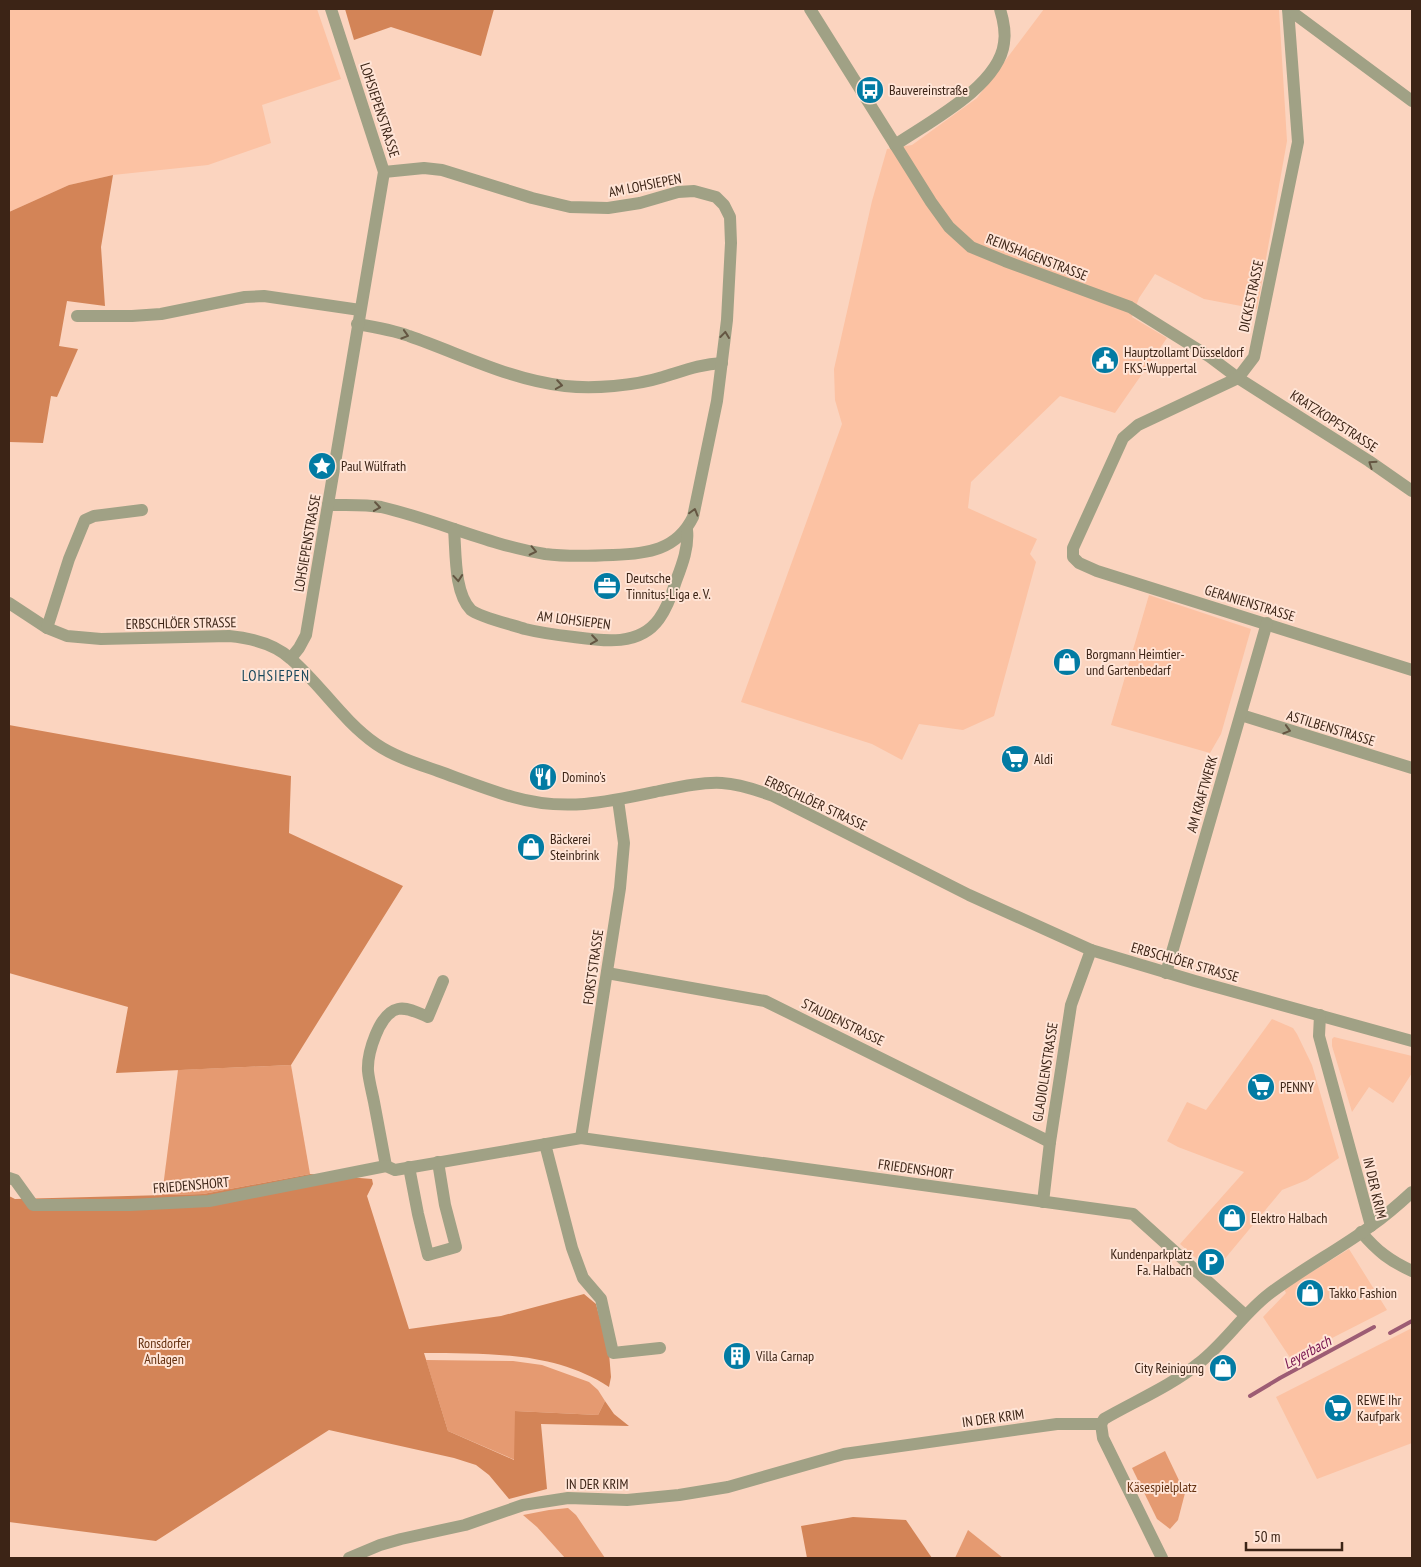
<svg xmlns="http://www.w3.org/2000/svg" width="1421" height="1567" viewBox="0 0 1421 1567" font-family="'PT Sans Narrow',sans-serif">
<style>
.built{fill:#fcc2a3}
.green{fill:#e59a71}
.forest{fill:#d38457}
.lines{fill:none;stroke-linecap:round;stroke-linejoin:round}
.stream{stroke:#9d5c74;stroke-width:4}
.minor{stroke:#a0a185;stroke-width:12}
.oneway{stroke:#645642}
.labels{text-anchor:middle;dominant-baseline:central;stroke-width:4;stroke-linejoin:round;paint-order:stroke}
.poi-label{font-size:14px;fill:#3c2416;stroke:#ffe4d6;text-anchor:start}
.street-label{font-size:14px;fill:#3c2416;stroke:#ffe4d6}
.park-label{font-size:14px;fill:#663211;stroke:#ffe4d6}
.neighbourhood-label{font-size:15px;letter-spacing:1px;fill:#1a485c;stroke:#ffe4d6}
.water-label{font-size:15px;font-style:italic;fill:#77134f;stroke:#ffe4d6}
</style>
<rect width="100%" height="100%" fill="#fbd4bf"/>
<g class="built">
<path d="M 9,9 L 317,9 L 341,79 L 262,105 L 271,143 L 208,165 L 113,175 L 69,185 L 9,212 Z"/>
<path d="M 1044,9 L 1279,10 L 1287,141 L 1257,309 L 1204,299 L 1155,274 L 1139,298 L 1132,317 L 1167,338 L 1115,413 L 1060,396 L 971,482 L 968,508 L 1037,539 L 1030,554 L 1036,562 L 994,716 L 963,730 L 919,724 L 902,760 L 872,744 L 741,702 L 842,424 L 835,400 L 834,369 L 872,201 L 887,149 L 912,145 L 977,98 Z"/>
<path d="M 1149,595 L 1251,629 L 1221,734 L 1210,753 L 1111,725 Z"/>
<path d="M 1272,1019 L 1293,1028 L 1297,1034 L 1312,1065 L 1339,1158 L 1307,1180 L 1282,1190 L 1213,1273 L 1180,1244 L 1244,1172 L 1178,1147 L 1167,1141 L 1187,1102 L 1206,1110 Z"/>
<path d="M 1334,1037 L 1412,1056 L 1412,1073 L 1393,1103 L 1369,1087 L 1352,1112 L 1332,1046 L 1332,1039 Z"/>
<path d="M 1349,1249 L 1387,1310 L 1291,1359 L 1263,1317 L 1286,1293 L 1284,1289 Z"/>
<path d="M 1412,1328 L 1412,1443 L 1317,1479 L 1276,1397 Z"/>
</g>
<g class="green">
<path d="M 291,1065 L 310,1174 L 203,1194 L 162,1195 L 178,1070 Z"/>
<path d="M 426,1360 L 513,1361 L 542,1365 L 589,1382 L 598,1390 L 605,1401 L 598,1415 L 515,1411 L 515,1460 L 448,1431 Z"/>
<path d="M 1165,1451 L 1185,1493 L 1178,1520 L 1170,1529 L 1157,1519 L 1132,1468 Z"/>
<path d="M 568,1508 L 576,1515 L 605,1558 L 565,1558 L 537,1527 L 523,1515 L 549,1510 Z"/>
<path d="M 968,1530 L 1003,1558 L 955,1558 Z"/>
</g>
<g class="forest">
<path d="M 345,9 L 494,9 L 481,56 L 391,27 L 354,40 Z"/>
<path d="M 113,175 L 101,247 L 105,306 L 67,301 L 59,346 L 78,349 L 57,397 L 51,396 L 43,443 L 9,442 L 9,212 L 69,185 Z"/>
<path d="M 9,725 L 291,776 L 289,833 L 403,886 L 291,1065 L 116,1073 L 128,1007 L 9,973 Z"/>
<path d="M 310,1174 L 372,1179 L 373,1184 L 367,1196 L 409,1329 L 501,1316 L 584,1294 L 596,1304 L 609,1353 L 611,1377 L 609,1387 C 554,1351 488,1354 424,1353 L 448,1431 L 514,1460 L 515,1411 L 598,1415 L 605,1401 L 614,1414 L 629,1426 L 541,1424 L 547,1489 L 509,1499 L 489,1475 L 476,1465 L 454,1458 L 329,1430 L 156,1541 L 9,1522 L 9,1196 L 15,1199 L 203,1194 Z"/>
<path d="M 853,1517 L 906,1520 L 932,1558 L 807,1558 L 801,1526 Z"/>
</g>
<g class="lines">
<g class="stream">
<path d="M 1390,1333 L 1412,1321"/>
<path d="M 1250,1396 L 1280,1378 L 1374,1327"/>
</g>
<g class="minor">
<path d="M 810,9 L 931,202 L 949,227 L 971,247 L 1005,261 L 1130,307 L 1210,357 L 1238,378 L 1369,461 L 1412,491"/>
<path d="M 1288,9 L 1298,142 L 1254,357 L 1238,378 L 1138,425 L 1123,438 L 1073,548 L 1073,557 L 1079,563 L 1097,571 L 1412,670"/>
<path d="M 1288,9 L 1412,101"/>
<path d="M 895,145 C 929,122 999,86 1004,43 C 1006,32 1003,19 1000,9"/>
<path d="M 77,316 L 132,316 L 161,314 L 245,297 L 264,296 L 360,310"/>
<path d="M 357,324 C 375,327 393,330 409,336 C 461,354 510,380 565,386 C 594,389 634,386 663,377 C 683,371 701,364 722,363"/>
<path d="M 328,505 C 346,505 365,504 381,507 C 437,520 489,545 545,554 C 567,557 591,556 613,555 C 647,554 677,550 693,517 L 717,401 L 727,320 L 731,243 L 730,217 L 724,205 L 716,197 L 694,191 L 678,192 L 640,203 L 608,208 L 570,207 L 532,198 L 442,170 L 424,168 L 384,172"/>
<path d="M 454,529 C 456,553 454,593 471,610 C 479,617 513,625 525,629 C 541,633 557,635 574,637 C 602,641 639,647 659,619 C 667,608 672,594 676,581 C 682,565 689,547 687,530"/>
<path d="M 9,603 L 47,628 L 67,636 L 101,639 L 229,636 C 250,638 275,644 291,659 C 322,686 342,720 376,744 C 395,757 418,764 438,771 C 463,780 488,790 513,797 C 565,812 608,802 659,791 C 679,787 701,782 722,783 C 740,784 757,790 773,796 L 969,895 L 1091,950 L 1195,981 L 1412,1041"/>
<path d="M 47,628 L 69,559 L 85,520 L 94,516 L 142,510"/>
<path d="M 291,658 L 299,648 L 306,635 L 384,172 L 331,9"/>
<path d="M 1241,715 L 1412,768"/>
<path d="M 607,973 L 765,1001 L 1050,1142"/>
<path d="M 1166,973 L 1267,623"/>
<path d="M 1320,1015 L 1319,1036 L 1371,1226"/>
<path d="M 581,1138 L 620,888 L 624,843 L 618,800"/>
<path d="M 545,1144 L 572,1248 L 583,1278 L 601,1299 L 613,1353 L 660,1348"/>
<path d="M 386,1166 C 382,1145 378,1123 374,1102 C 372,1092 369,1081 368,1071 C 367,1054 379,1013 398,1009 C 408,1007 419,1013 428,1017 L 443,981"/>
<path d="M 409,1167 L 418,1214 L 428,1255 L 456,1247 L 445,1205 L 438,1162"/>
<path d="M 9,1178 L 15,1180 L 33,1205 L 130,1205 L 209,1201 L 386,1166 L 395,1170 L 581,1138 L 1133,1214 L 1245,1315"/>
<path d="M 1043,1202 L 1050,1142 L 1071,1005 L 1091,950"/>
<path d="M 1361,1232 C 1377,1251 1390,1261 1412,1271"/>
<path d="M 1101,1424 L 1103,1438 L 1162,1558"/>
<path d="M 349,1558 L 380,1545 L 401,1539 L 465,1525 L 523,1505 L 568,1498 L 627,1500 L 679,1495 L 728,1487 L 844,1454 L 1057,1424 L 1101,1424 L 1104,1419 C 1135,1401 1171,1386 1199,1363 C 1225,1343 1243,1314 1269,1294 C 1302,1269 1338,1250 1371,1226 C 1385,1216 1399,1204 1412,1192"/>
</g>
</g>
<defs><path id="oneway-chevron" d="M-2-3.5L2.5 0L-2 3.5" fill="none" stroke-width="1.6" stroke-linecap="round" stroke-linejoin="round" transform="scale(1.25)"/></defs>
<g class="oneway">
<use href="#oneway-chevron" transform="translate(405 335) rotate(17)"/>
<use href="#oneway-chevron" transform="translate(725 335) rotate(-83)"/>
<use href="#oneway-chevron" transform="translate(559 385) rotate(9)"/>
<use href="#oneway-chevron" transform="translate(1372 464) rotate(-146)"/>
<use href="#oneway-chevron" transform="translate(377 507) rotate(8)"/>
<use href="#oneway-chevron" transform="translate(694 512) rotate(-74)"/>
<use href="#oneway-chevron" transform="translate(533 551) rotate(12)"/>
<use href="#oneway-chevron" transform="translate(458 578) rotate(85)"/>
<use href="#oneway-chevron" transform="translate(594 640) rotate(8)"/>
<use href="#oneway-chevron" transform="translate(1287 730) rotate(17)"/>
</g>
<defs>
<symbol id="bus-disc" viewBox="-11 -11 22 22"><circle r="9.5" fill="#027ba3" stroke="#ffe4d6"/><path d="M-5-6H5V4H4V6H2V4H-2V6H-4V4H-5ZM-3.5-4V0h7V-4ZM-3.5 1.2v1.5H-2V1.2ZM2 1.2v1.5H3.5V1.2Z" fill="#fff"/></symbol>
<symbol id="civic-disc" viewBox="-11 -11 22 22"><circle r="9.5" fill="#027ba3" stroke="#ffe4d6"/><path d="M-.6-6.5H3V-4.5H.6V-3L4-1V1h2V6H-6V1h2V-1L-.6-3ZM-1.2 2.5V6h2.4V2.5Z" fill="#fff"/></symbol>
<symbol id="sight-disc" viewBox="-11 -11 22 22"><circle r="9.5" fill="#027ba3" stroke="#ffe4d6"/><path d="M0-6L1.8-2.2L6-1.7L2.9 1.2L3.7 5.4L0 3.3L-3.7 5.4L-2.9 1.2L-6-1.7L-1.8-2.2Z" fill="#fff"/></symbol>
<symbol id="office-disc" viewBox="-11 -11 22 22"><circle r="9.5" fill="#027ba3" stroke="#ffe4d6"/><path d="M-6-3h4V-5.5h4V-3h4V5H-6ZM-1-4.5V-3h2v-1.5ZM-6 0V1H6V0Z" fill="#fff"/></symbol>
<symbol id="shop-disc" viewBox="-11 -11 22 22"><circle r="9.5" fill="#027ba3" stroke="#ffe4d6"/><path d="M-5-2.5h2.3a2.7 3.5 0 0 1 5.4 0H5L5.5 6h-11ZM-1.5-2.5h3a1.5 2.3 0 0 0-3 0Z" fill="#fff"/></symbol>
<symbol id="supermarket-disc" viewBox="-11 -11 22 22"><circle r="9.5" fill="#027ba3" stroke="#ffe4d6"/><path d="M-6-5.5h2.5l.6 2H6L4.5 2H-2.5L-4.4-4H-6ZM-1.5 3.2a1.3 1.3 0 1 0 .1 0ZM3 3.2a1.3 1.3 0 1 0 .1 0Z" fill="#fff"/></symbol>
<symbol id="restaurant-disc" viewBox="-11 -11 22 22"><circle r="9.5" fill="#027ba3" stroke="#ffe4d6"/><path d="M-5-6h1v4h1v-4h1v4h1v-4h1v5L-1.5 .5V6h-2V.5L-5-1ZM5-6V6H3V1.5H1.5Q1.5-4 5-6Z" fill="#fff"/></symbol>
<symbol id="parking-disc" viewBox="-11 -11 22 22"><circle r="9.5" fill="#027ba3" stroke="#ffe4d6"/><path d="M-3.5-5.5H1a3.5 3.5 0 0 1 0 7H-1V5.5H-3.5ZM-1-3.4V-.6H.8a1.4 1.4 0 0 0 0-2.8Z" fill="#fff"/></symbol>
<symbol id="building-disc" viewBox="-11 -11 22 22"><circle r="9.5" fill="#027ba3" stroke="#ffe4d6"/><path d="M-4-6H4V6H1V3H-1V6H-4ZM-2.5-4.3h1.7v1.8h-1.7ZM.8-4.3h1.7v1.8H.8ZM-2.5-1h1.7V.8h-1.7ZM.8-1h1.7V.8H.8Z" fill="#fff"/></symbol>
</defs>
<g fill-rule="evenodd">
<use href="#bus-disc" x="854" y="74" width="32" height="32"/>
<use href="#civic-disc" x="1089" y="344" width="32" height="32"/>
<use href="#sight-disc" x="306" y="450" width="32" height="32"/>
<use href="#office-disc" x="591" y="570" width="32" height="32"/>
<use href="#shop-disc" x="1051" y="646" width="32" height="32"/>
<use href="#supermarket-disc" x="999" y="743" width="32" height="32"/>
<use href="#restaurant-disc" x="527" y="761" width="32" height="32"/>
<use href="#shop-disc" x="515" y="831" width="32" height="32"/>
<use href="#supermarket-disc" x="1245" y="1071" width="32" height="32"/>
<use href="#shop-disc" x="1216" y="1202" width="32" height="32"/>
<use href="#parking-disc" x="1195" y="1246" width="32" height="32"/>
<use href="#shop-disc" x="1294" y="1277" width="32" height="32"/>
<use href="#building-disc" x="721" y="1340" width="32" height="32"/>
<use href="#shop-disc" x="1207" y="1352" width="32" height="32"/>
<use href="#supermarket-disc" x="1322" y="1392" width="32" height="32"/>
</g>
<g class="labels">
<g class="poi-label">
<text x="889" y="90">Bauvereinstraße</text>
<text x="1124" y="352">Hauptzollamt Düsseldorf<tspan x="1124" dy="16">FKS-Wuppertal</tspan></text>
<text x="341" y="466">Paul Wülfrath</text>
<text x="626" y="578">Deutsche<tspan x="626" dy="16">Tinnitus-Liga e. V.</tspan></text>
<text x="1086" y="654">Borgmann Heimtier-<tspan x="1086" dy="16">und Gartenbedarf</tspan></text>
<text x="1034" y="759">Aldi</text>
<text x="562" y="777">Domino's</text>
<text x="550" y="839">Bäckerei<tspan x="550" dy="16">Steinbrink</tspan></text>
<text x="1280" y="1087">PENNY</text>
<text x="1251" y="1218">Elektro Halbach</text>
<text x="1192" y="1254" text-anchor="end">Kundenparkplatz<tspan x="1192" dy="16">Fa. Halbach</tspan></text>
<text x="1329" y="1293">Takko Fashion</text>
<text x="756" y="1356">Villa Carnap</text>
<text x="1204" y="1368" text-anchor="end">City Reinigung</text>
<text x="1357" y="1400">REWE Ihr<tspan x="1357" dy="16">Kaufpark</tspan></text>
</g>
<g class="street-label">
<text transform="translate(380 110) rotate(72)">LOHSIEPENSTRASSE</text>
<text transform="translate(645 185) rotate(-11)">AM LOHSIEPEN</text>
<text transform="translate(1037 257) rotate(21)">REINSHAGENSTRASSE</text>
<text transform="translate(1251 296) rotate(-78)">DICKESTRASSE</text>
<text transform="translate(1334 421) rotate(33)">KRATZKOPFSTRASSE</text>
<text transform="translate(307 543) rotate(-80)">LOHSIEPENSTRASSE</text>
<text transform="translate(1250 603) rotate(17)">GERANIENSTRASSE</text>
<text transform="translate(574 620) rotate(7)">AM LOHSIEPEN</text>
<text transform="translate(181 623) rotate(-1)">ERBSCHLÖER STRASSE</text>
<text transform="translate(1331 728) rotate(17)">ASTILBENSTRASSE</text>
<text transform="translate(1202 794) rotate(-74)">AM KRAFTWERK</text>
<text transform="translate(816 803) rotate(25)">ERBSCHLÖER STRASSE</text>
<text transform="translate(1185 962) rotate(16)">ERBSCHLÖER STRASSE</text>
<text transform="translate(593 967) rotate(-82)">FORSTSTRASSE</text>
<text transform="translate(843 1022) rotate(26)">STAUDENSTRASSE</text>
<text transform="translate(1045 1072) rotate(-81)">GLADIOLENSTRASSE</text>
<text transform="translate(916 1169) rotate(8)">FRIEDENSHORT</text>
<text transform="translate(191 1185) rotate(-5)">FRIEDENSHORT</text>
<text transform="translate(1375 1188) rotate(77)">IN DER KRIM</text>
<text transform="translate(993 1418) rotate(-8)">IN DER KRIM</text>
<text x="597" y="1484">IN DER KRIM</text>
</g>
<g class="park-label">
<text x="164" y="1343">Ronsdorfer<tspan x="164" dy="16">Anlagen</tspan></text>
<text x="1162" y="1487">Käsespielplatz</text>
</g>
<g class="neighbourhood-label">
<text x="276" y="675">LOHSIEPEN</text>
</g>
<g class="water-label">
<text transform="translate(1307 1352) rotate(-29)">Leyerbach</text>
</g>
</g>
<rect width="1421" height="1567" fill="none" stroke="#3c2416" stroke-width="20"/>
<path d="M1246 1542v8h96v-8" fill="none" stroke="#3c2416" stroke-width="2.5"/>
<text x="1254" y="1542" font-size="15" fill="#3c2416" stroke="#ffe4d6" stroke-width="4" paint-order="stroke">50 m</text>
</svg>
